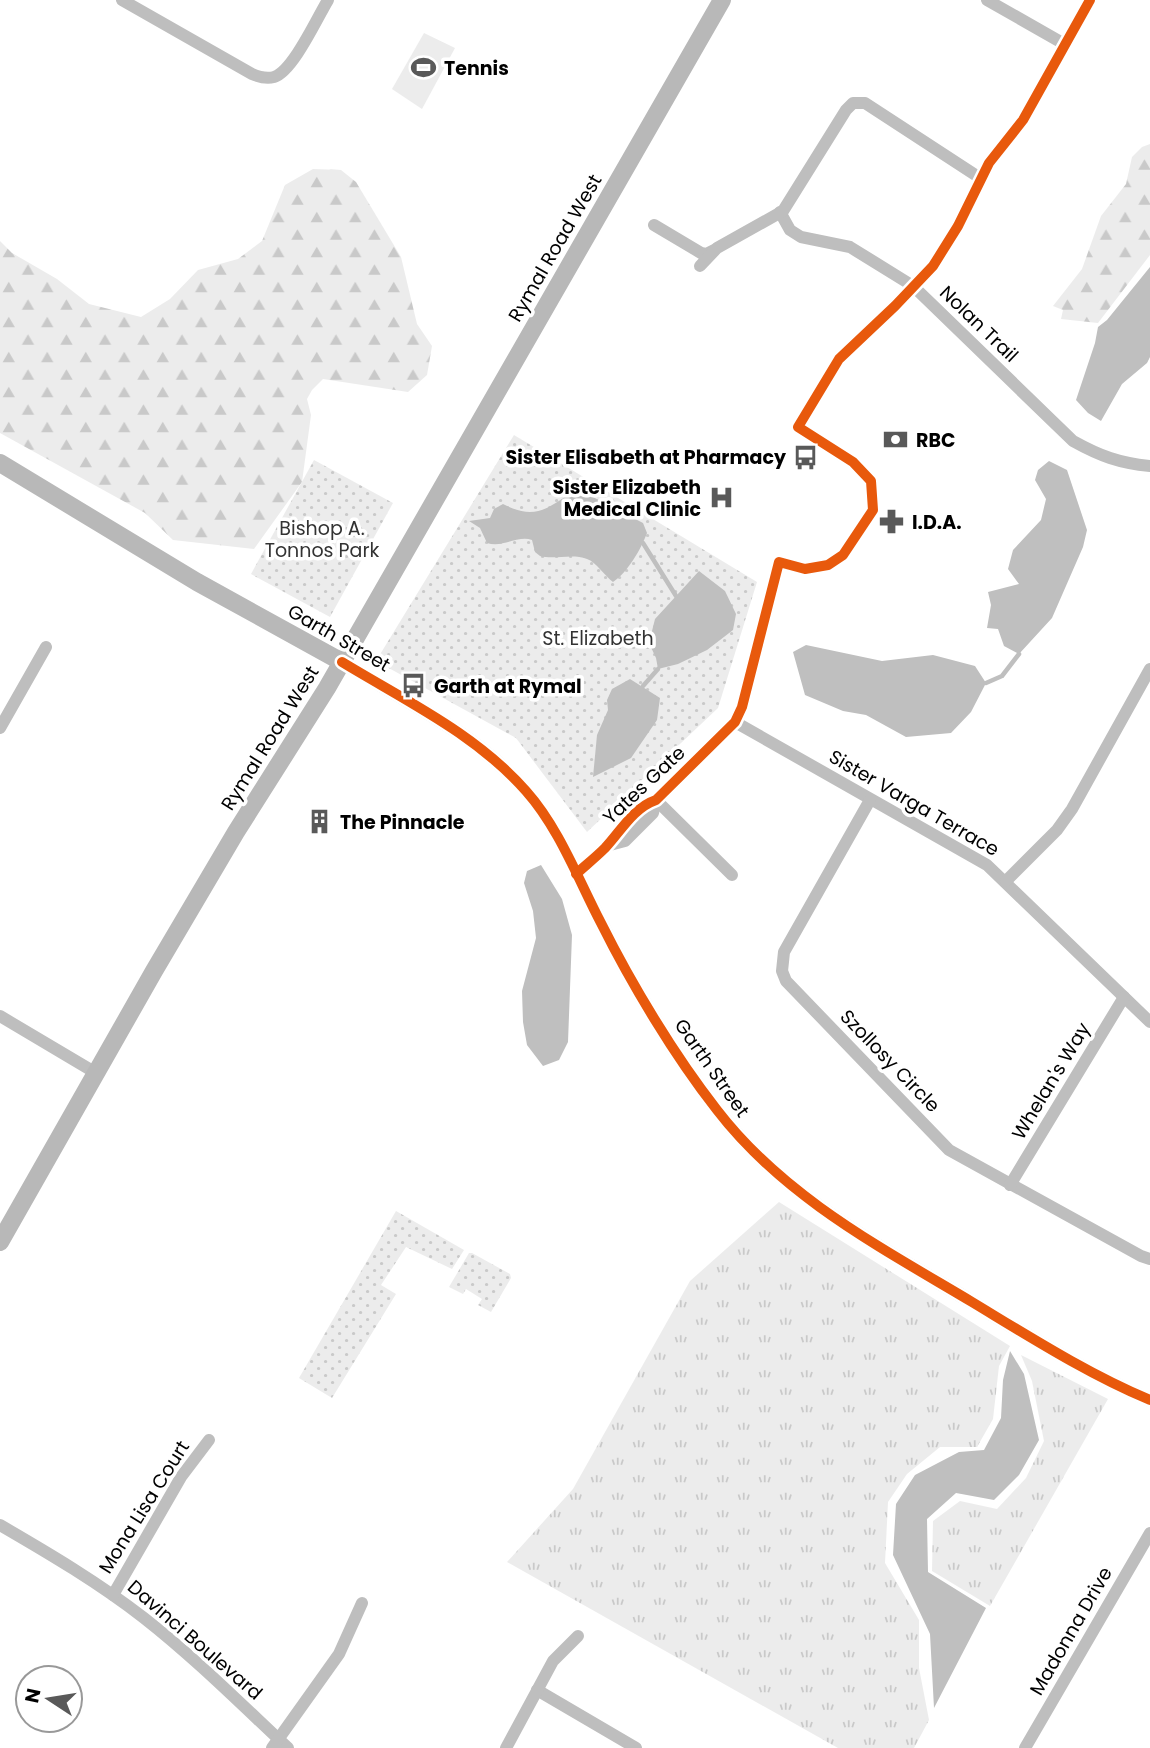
<svg xmlns="http://www.w3.org/2000/svg" width="1150" height="1748" viewBox="0 0 1150 1748" font-family="Poppins,sans-serif">
<style>
.grass{fill:url(#grass-tufts)}
.forest{fill:url(#forest-firs)}
.park{fill:url(#park-dots)}
.pitch{fill:#ececec}
.water{fill:#bfbfbf}
.lines{fill:none;stroke-linecap:round;stroke-linejoin:round}
.stream{stroke:#bfbfbf;stroke-width:4.5}
.minor{stroke:#bebebe;stroke-width:12}
.tertiary{stroke:#bebebe;stroke-width:14}
.secondary{stroke:#b8b8b8;stroke-width:18}
.cycleway-casing{stroke:#fff;stroke-width:15}
.cycleway{stroke:#e8590c;stroke-width:10}
.labels{text-anchor:middle;dominant-baseline:central;stroke-width:7;stroke-linejoin:round;paint-order:stroke}
.poi-label{font-size:19px;font-weight:bold;fill:#000;stroke:#fff;text-anchor:start}
.street-label{font-size:19px;fill:#000;stroke:#fff}
.park-label{font-size:19px;fill:#333;stroke:#fff}
</style>
<defs>
<pattern id="grass-tufts" width="24" height="20" patternUnits="userSpaceOnUse" patternTransform="scale(1.75)"><rect width="24" height="20" fill="#ececec"/><path d="M3 7l-1-3M5 7V3M7 7l1-3M15 17l-1-3M17 17v-4M19 17l1-3" fill="none" stroke="#c9c9c9"/></pattern>
<pattern id="forest-firs" width="22" height="20" patternUnits="userSpaceOnUse" patternTransform="scale(1.75)"><rect width="22" height="20" fill="#ececec"/><path d="M5 1l3.5 6h-7zM16 11l3.5 6h-7z" fill="#c9c9c9"/></pattern>
<pattern id="park-dots" width="8" height="8" patternUnits="userSpaceOnUse" patternTransform="scale(1.75)"><rect width="8" height="8" fill="#ececec"/><path d="M2 2h.1M6 6h.1" fill="none" stroke="#c9c9c9" stroke-width="1.8" stroke-linecap="round"/></pattern>
</defs>
<rect width="100%" height="100%" fill="#fff"/>
<g class="grass">
<path d="M 779,1202 L 1010,1346 L 999,1366 L 993,1419 L 977,1447 L 940,1447 L 907,1474 L 888,1502 L 885,1563 L 919,1620 L 919,1668 L 929,1720 L 914,1748 L 838,1748 L 507,1562 L 573,1489 L 690,1281 Z"/>
<path d="M 1021,1355 L 1108,1399 L 990,1606 L 932,1571 L 933,1521 L 960,1501 L 997,1509 L 1026,1478 L 1044,1441 L 1032,1381 Z"/>
</g>
<g class="forest">
<path d="M 1150,144 L 1150,255 L 1098,323 L 1061,319 L 1063,310 L 1053,306 L 1082,269 L 1101,216 L 1126,184 L 1132,157 L 1142,147 Z"/>
<path d="M 313,169 L 341,170 L 356,182 L 401,257 L 417,324 L 432,346 L 427,375 L 408,392 L 323,379 L 312,390 L 307,399 L 311,415 L 302,482 L 254,549 L 173,540 L 145,513 L 0,433 L 0,241 L 12,253 L 57,279 L 89,304 L 141,317 L 170,299 L 198,270 L 238,259 L 262,241 L 285,185 Z"/>
</g>
<g class="park">
<path d="M 514,435 L 757,582 L 718,708 L 587,832 L 516,738 L 376,661 Z"/>
<path d="M 314,460 L 393,503 L 330,617 L 251,574 Z"/>
<path d="M 396,1211 L 464,1250 L 452,1269 L 406,1247 L 381,1285 L 396,1294 L 332,1398 L 299,1378 Z"/>
<path d="M 469,1253 L 472,1253 L 510,1274 L 511,1278 L 491,1312 L 478,1305 L 482,1299 L 466,1289 L 463,1294 L 449,1287 Z"/>
</g>
<path class="pitch" d="M 424,33 L 455,48 L 422,109 L 392,89 Z"/>
<g class="water">
<path d="M 1150,267 L 1150,357 L 1147,363 L 1122,384 L 1101,421 L 1088,413 L 1076,400 L 1095,343 L 1098,327 L 1107,320 Z"/>
<path d="M 1049,461 L 1067,470 L 1087,530 L 1083,547 L 1052,618 L 1019,654 L 1004,646 L 998,629 L 987,628 L 991,605 L 988,592 L 1019,584 L 1008,569 L 1013,550 L 1041,520 L 1046,499 L 1035,480 L 1038,470 Z"/>
<path d="M 571,493 L 587,494 L 643,523 L 647,533 C 641,549 628,572 613,582 C 605,576 596,562 587,559 C 572,553 555,560 540,556 L 535,552 L 532,540 C 518,535 503,548 487,543 L 480,528 L 469,521 L 490,518 L 494,509 L 503,504 C 534,520 545,510 571,493 Z"/>
<path d="M 699,571 L 725,591 L 736,614 L 733,630 L 707,650 L 678,664 L 658,669 L 656,658 L 649,643 L 655,619 Z"/>
<path d="M 806,645 L 882,661 L 933,655 L 975,666 L 986,683 L 971,712 L 951,733 L 906,737 L 866,715 L 843,711 L 805,695 L 793,652 Z"/>
<path d="M 630,679 L 660,698 L 657,720 L 631,758 L 593,777 L 597,735 L 608,710 L 607,700 L 612,689 Z"/>
<path d="M 541,865 L 562,899 L 572,935 L 568,1042 L 559,1060 L 543,1066 L 527,1045 L 523,1022 L 522,991 L 536,938 L 533,911 L 524,883 L 527,871 Z"/>
<path d="M 1010,1351 L 1024,1374 L 1039,1440 L 1019,1475 L 994,1500 L 956,1493 L 927,1519 L 928,1572 L 986,1608 L 934,1708 L 930,1634 L 893,1555 L 896,1504 L 915,1475 L 959,1452 L 984,1450 L 1001,1418 L 1003,1380 Z"/>
</g>
<g class="lines">
<g class="stream">
<path d="M 643,543 L 676,596"/>
<path d="M 986,683 L 1002,676 L 1019,654"/>
<path d="M 643,686 L 658,669"/>
</g>
<g class="minor">
<path d="M 122,0 L 252,74 C 259,77 266,79 274,77 C 293,71 317,18 328,0"/>
<path d="M 987,0 L 1066,45"/>
<path d="M 780,212 L 790,230 L 801,237 L 850,247 L 913,286 L 1073,441 C 1100,456 1119,463 1150,466"/>
<path d="M 654,225 L 701,253 L 706,254 L 714,250"/>
<path d="M 700,266 L 717,248 L 783,211 L 846,110 L 853,103 L 865,103 L 980,178"/>
<path d="M 845,458 L 798,427 L 839,359 L 895,306 L 933,266 L 958,226 L 989,163 L 1023,120 L 1090,0"/>
<path d="M 735,722 L 987,865 L 1150,1022"/>
<path d="M 0,728 L 46,647"/>
<path d="M 656,800 L 732,875"/>
<path d="M 870,800 L 784,952 L 782,971 L 786,981 L 949,1150 L 1141,1256 L 1150,1259"/>
<path d="M 606,846 L 625,841 L 653,813 L 656,800"/>
<path d="M 576,874 C 586,865 596,857 605,848 C 621,831 633,808 656,800 L 735,722 L 742,707 L 779,562 L 805,569 L 828,565 L 843,555 L 873,510 L 871,481 L 853,462"/>
<path d="M 1006,881 L 1057,830 L 1072,809 L 1150,669"/>
<path d="M 0,1016 L 96,1073"/>
<path d="M 1010,1185 L 1124,997"/>
<path d="M 0,1525 C 50,1554 99,1583 144,1618 C 195,1658 241,1704 288,1748"/>
<path d="M 113,1595 L 181,1477 L 209,1440"/>
<path d="M 537,1690 L 636,1748"/>
<path d="M 272,1748 L 339,1654 L 362,1603"/>
<path d="M 506,1748 L 553,1661 L 578,1636"/>
<path d="M 1025,1748 L 1150,1533"/>
</g>
<path class="tertiary" d="M 342,662 C 406,701 476,734 526,791 C 559,828 578,879 601,923 C 632,985 674,1055 717,1110 C 784,1197 880,1247 972,1302 C 1030,1337 1088,1374 1150,1400"/>
<g class="secondary">
<path d="M 0,463 L 197,582 L 342,662"/>
<path d="M 0,1242 L 154,971 L 236,832 L 327,688 L 722,0"/>
</g>
<defs>
<g id="cycleway">
<path d="M 342,662 C 406,701 476,734 526,791 C 559,828 578,879 601,923 C 632,985 674,1055 717,1110 C 784,1197 880,1247 972,1302 C 1030,1337 1088,1374 1150,1400"/>
<path d="M 576,874 C 586,865 596,857 605,848 C 621,831 633,808 656,800 L 735,722 L 742,707 L 779,562 L 805,569 L 828,565 L 843,555 L 873,510 L 871,481 L 853,462 L 798,427 L 839,359 L 895,306 L 933,266 L 958,226 L 989,163 L 1023,120 L 1090,0"/>
</g>
</defs>
<use href="#cycleway" class="cycleway-casing"/>
<use href="#cycleway" class="cycleway"/>
</g>
<defs>
<symbol id="stadium-bare" viewBox="-9 -9 18 18"><path d="M0-5a6.5 5 0 1 0 0 10a6.5 5 0 1 0 0-10ZM-3.5-1.8h7v3.6h-7Z" fill="#595959" stroke="#fff" stroke-width="2.5" paint-order="stroke"/></symbol>
<symbol id="bank-bare" viewBox="-9 -9 18 18"><path d="M-6-4H6V4H-6ZM0-2.3a2.3 2.3 0 1 0 0 4.6a2.3 2.3 0 1 0 0-4.6Z" fill="#595959" stroke="#fff" stroke-width="2.5" paint-order="stroke"/></symbol>
<symbol id="bus-bare" viewBox="-9 -9 18 18"><path d="M-5-6H5V4H4V6H2V4H-2V6H-4V4H-5ZM-3.5-4V0h7V-4ZM-3.5 1.2v1.5H-2V1.2ZM2 1.2v1.5H3.5V1.2Z" fill="#595959" stroke="#fff" stroke-width="2.5" paint-order="stroke"/></symbol>
<symbol id="hospital-bare" viewBox="-9 -9 18 18"><path d="M-5-5h3v3.5h4V-5h3V5h-3V1.5h-4V5h-3Z" fill="#595959" stroke="#fff" stroke-width="2.5" paint-order="stroke"/></symbol>
<symbol id="pharmacy-bare" viewBox="-9 -9 18 18"><path d="M-2-6h4v4h4v4h-4v4h-4v-4h-4v-4h4Z" fill="#595959" stroke="#fff" stroke-width="2.5" paint-order="stroke"/></symbol>
<symbol id="building-bare" viewBox="-9 -9 18 18"><path d="M-4-6H4V6H1V3H-1V6H-4ZM-2.5-4.3h1.7v1.8h-1.7ZM.8-4.3h1.7v1.8H.8ZM-2.5-1h1.7V.8h-1.7ZM.8-1h1.7V.8H.8Z" fill="#595959" stroke="#fff" stroke-width="2.5" paint-order="stroke"/></symbol>
</defs>
<g fill-rule="evenodd">
<use href="#stadium-bare" x="406" y="50" width="35" height="35"/>
<use href="#bank-bare" x="878" y="422" width="35" height="35"/>
<use href="#bus-bare" x="788" y="440" width="35" height="35"/>
<use href="#hospital-bare" x="704" y="480" width="35" height="35"/>
<use href="#pharmacy-bare" x="874" y="504" width="35" height="35"/>
<use href="#bus-bare" x="396" y="668" width="35" height="35"/>
<use href="#building-bare" x="302" y="804" width="35" height="35"/>
</g>
<g class="labels">
<g class="poi-label">
<text x="444" y="68">Tennis</text>
<text x="916" y="440">RBC</text>
<text x="786" y="457" text-anchor="end">Sister Elisabeth at Pharmacy</text>
<text x="701" y="487" text-anchor="end">Sister Elizabeth<tspan x="701" dy="22">Medical Clinic</tspan></text>
<text x="912" y="522">I.D.A.</text>
<text x="434" y="686">Garth at Rymal</text>
<text x="340" y="822">The Pinnacle</text>
</g>
<g class="street-label">
<text transform="translate(555 248) rotate(-60)">Rymal Road West</text>
<text transform="translate(979 324) rotate(44)">Nolan Trail</text>
<text transform="translate(339 638) rotate(30)">Garth Street</text>
<text transform="translate(270 738) rotate(-58)">Rymal Road West</text>
<text transform="translate(644 785) rotate(-43)">Yates Gate</text>
<text transform="translate(914 803) rotate(30)">Sister Varga Terrace</text>
<text transform="translate(890 1061) rotate(46)">Szollosy Circle</text>
<text transform="translate(712 1068) rotate(55)">Garth Street</text>
<text transform="translate(1051 1081) rotate(-59)">Whelan's Way</text>
<text transform="translate(144 1507) rotate(-58)">Mona Lisa Court</text>
<text transform="translate(1071 1631) rotate(-60)">Madonna Drive</text>
<text transform="translate(195 1640) rotate(41)">Davinci Boulevard</text>
</g>
<g class="park-label">
<text x="322" y="528">Bishop A.<tspan x="322" dy="22">Tonnos Park</tspan></text>
<text x="598" y="638">St. Elizabeth</text>
</g>
</g>
<g transform="translate(49 1699) rotate(282)"><circle r="33" fill="#ffffff" stroke="#999999" stroke-width="2"/>
<path d="M0-5L12 26L0 18L-12 26Z" fill="#595959"/>
<text y="-10" font-size="19" font-weight="bold" text-anchor="middle" fill="#000000">N</text>
</g>
</svg>
